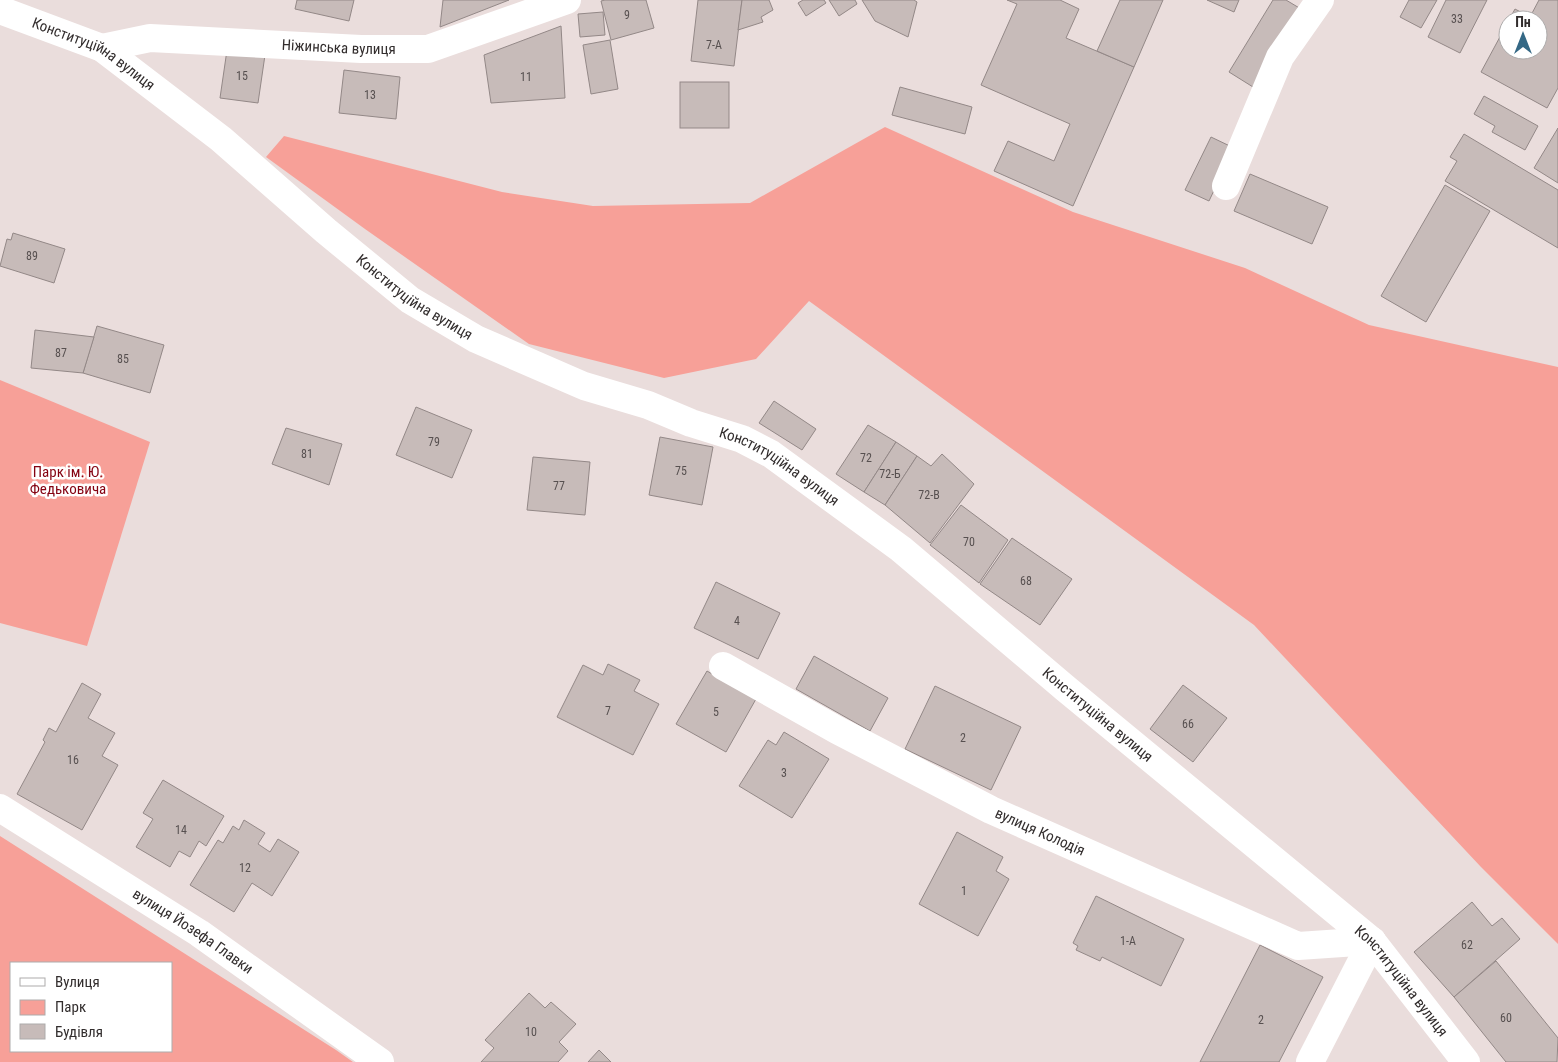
<svg xmlns="http://www.w3.org/2000/svg" width="1558" height="1062" viewBox="0 0 1558 1062" font-family="'Roboto Condensed',sans-serif">
<style>
.green{fill:#f7a098;fill-rule:evenodd}
.building{fill:#c7bbb9;stroke:#938887}
.lines{fill:none;stroke-linecap:round;stroke-linejoin:round}
.minor{stroke:#fff;stroke-width:28}
.labels{text-anchor:middle;dominant-baseline:central;stroke-width:5;stroke-linejoin:round;paint-order:stroke}
.number-label{font-size:12px;fill:#575050}
.street-label{font-size:15px;fill:#322d2d;stroke:#fff}
.park-label{font-size:15px;fill:#840211;stroke:#fff}
</style>
<rect width="100%" height="100%" fill="#eadddc"/>
<g class="green">
<path d="M 885,127 L 1073,212 L 1245,268 L 1369,325 L 1558,367 L 1558,944 L 1481,867 L 1254,625 L 809,301 L 756,359 L 664,378 L 529,344 L 365,229 L 266,157 L 284,136 L 502,192 L 593,206 L 750,203 Z"/>
<path d="M 0,380 L 150,442 L 87,646 L 0,623 Z"/>
<path d="M 0,836 L 336,1050 L 353,1062 L 0,1062 ZM 171,963 L 171,1051 L 11,1051 L 11,963 Z"/>
</g>
<g class="building">
<path d="M 297,0 L 354,0 L 349,21 L 295,9 Z"/>
<path d="M 443,0 L 509,0 L 440,27 Z"/>
<path d="M 605,0 L 646,0 L 654,28 L 611,40 L 601,1 Z"/>
<path d="M 698,0 L 742,0 L 734,66 L 691,61 Z"/>
<path d="M 742,0 L 769,0 L 773,10 L 761,17 L 763,22 L 738,30 Z"/>
<path d="M 803,0 L 824,0 L 826,3 L 806,16 L 798,3 Z"/>
<path d="M 829,0 L 855,0 L 857,4 L 839,16 Z"/>
<path d="M 862,0 L 914,0 L 917,2 L 908,37 L 875,21 Z"/>
<path d="M 1007,0 L 1060,0 L 1079,9 L 1066,38 L 1134,67 L 1073,206 L 994,171 L 1008,141 L 1054,161 L 1070,124 L 981,85 L 1017,4 Z"/>
<path d="M 1120,0 L 1163,0 L 1134,67 L 1097,51 Z"/>
<path d="M 1207,0 L 1239,0 L 1234,12 Z"/>
<path d="M 1273,0 L 1286,0 L 1301,9 L 1253,87 L 1229,72 Z"/>
<path d="M 1409,0 L 1437,0 L 1421,28 L 1400,17 Z"/>
<path d="M 1446,0 L 1487,0 L 1460,53 L 1428,37 Z"/>
<path d="M 1539,0 L 1558,0 L 1558,88 L 1547,108 L 1481,72 L 1508,22 L 1508,50 L 1538,50 L 1538,20 L 1509,20 L 1515,9 L 1530,17 Z"/>
<path d="M 603,12 L 605,35 L 580,37 L 578,14 Z"/>
<path d="M 561,26 L 565,98 L 491,103 L 484,55 Z"/>
<path d="M 610,40 L 618,89 L 591,94 L 583,45 Z"/>
<path d="M 227,50 L 265,55 L 258,103 L 220,98 Z"/>
<path d="M 344,70 L 400,77 L 396,119 L 339,113 Z"/>
<rect x="680" y="82" width="49" height="46"/>
<path d="M 900,87 L 972,107 L 965,134 L 892,115 Z"/>
<path d="M 1484,96 L 1538,126 L 1525,150 L 1492,132 L 1495,126 L 1474,114 Z"/>
<path d="M 1558,128 L 1558,183 L 1534,168 Z"/>
<path d="M 1464,134 L 1558,190 L 1558,248 L 1445,181 L 1457,161 L 1450,157 Z"/>
<path d="M 1211,137 L 1234,148 L 1209,201 L 1185,190 Z"/>
<path d="M 1250,174 L 1328,207 L 1312,244 L 1234,211 Z"/>
<path d="M 1445,185 L 1490,211 L 1426,322 L 1381,296 Z"/>
<path d="M 13,233 L 65,249 L 54,283 L 0,266 L 7,239 L 11,240 Z"/>
<path d="M 97,326 L 164,345 L 150,393 L 83,373 Z"/>
<path d="M 35,330 L 94,337 L 83,373 L 31,368 Z"/>
<path d="M 774,401 L 816,429 L 802,450 L 759,423 Z"/>
<path d="M 416,407 L 472,430 L 452,478 L 396,455 Z"/>
<path d="M 868,425 L 896,442 L 864,492 L 836,474 Z"/>
<path d="M 286,428 L 342,444 L 329,485 L 272,464 Z"/>
<path d="M 660,437 L 713,447 L 702,505 L 649,495 Z"/>
<path d="M 896,442 L 917,456 L 885,505 L 864,492 Z"/>
<path d="M 942,454 L 974,484 L 930,543 L 885,505 L 917,456 L 931,466 Z"/>
<path d="M 533,457 L 590,462 L 585,515 L 527,510 Z"/>
<path d="M 961,505 L 1008,540 L 979,583 L 930,545 Z"/>
<path d="M 1012,538 L 1072,579 L 1040,625 L 980,584 Z"/>
<path d="M 716,582 L 780,613 L 758,659 L 694,628 Z"/>
<path d="M 814,656 L 888,698 L 870,731 L 796,689 Z"/>
<path d="M 608,664 L 640,680 L 634,691 L 659,704 L 633,755 L 557,717 L 583,665 L 603,675 Z"/>
<path d="M 707,671 L 756,699 L 726,752 L 676,724 Z"/>
<path d="M 82,683 L 101,694 L 88,718 L 115,733 L 102,756 L 118,765 L 82,830 L 17,794 L 45,742 L 43,740 L 49,728 L 56,732 Z"/>
<path d="M 1183,685 L 1227,718 L 1193,762 L 1150,729 Z"/>
<path d="M 935,686 L 1021,727 L 991,790 L 905,749 Z"/>
<path d="M 784,732 L 829,759 L 792,818 L 739,786 L 768,740 L 776,745 Z"/>
<path d="M 163,780 L 224,816 L 206,846 L 199,841 L 190,857 L 179,851 L 170,867 L 136,847 L 153,819 L 143,813 Z"/>
<path d="M 244,820 L 265,833 L 258,844 L 270,852 L 278,839 L 299,852 L 272,896 L 252,883 L 234,912 L 190,885 L 218,840 L 223,843 L 233,826 L 239,830 Z"/>
<path d="M 957,832 L 1003,857 L 996,871 L 1009,879 L 978,936 L 919,904 Z"/>
<path d="M 1096,896 L 1184,939 L 1161,986 L 1102,957 L 1100,961 L 1076,950 L 1078,946 L 1073,943 Z"/>
<path d="M 1472,902 L 1492,926 L 1502,918 L 1520,939 L 1454,997 L 1414,952 Z"/>
<path d="M 1260,945 L 1323,977 L 1279,1062 L 1200,1062 Z"/>
<path d="M 1496,961 L 1558,1038 L 1557,1062 L 1506,1062 L 1454,997 Z"/>
<path d="M 529,993 L 545,1008 L 551,1002 L 576,1024 L 559,1042 L 568,1051 L 558,1062 L 481,1062 L 494,1048 L 485,1040 Z"/>
<path d="M 599,1050 L 611,1062 L 588,1062 Z"/>
</g>
<g class="lines">
<g class="minor">
<path id="s1" d="M 0,10 L 102,48 L 221,139 L 326,231 L 410,300 L 476,339 L 584,386 L 648,405 L 691,423 L 742,439 L 771,454 L 901,549 L 1065,688 L 1372,941 L 1466,1062"/>
<path id="s2" d="M 102,48 L 150,38 L 361,49 L 428,49 L 567,0"/>
<path d="M 1226,186 L 1280,57 L 1320,0"/>
<path id="s3" d="M 723,666 L 837,730 L 991,810 L 1298,946 L 1372,941"/>
<path id="s4" d="M 0,808 L 199,933 L 380,1062"/>
<path d="M 1310,1062 L 1372,941"/>
</g>
</g>
<g class="labels">
<g class="number-label">
<text x="627" y="15">9</text>
<text x="1457" y="19">33</text>
<text x="714" y="45">7-А</text>
<text x="242" y="76">15</text>
<text x="526" y="77">11</text>
<text x="370" y="95">13</text>
<text x="32" y="256">89</text>
<text x="61" y="353">87</text>
<text x="123" y="359">85</text>
<text x="434" y="442">79</text>
<text x="307" y="454">81</text>
<text x="866" y="458">72</text>
<text x="681" y="471">75</text>
<text x="890" y="474">72-Б</text>
<text x="559" y="486">77</text>
<text x="929" y="495">72-В</text>
<text x="969" y="542">70</text>
<text x="1026" y="581">68</text>
<text x="737" y="621">4</text>
<text x="608" y="711">7</text>
<text x="716" y="712">5</text>
<text x="1188" y="724">66</text>
<text x="963" y="738">2</text>
<text x="73" y="760">16</text>
<text x="784" y="773">3</text>
<text x="181" y="830">14</text>
<text x="245" y="868">12</text>
<text x="964" y="891">1</text>
<text x="1128" y="941">1-А</text>
<text x="1467" y="945">62</text>
<text x="1506" y="1018">60</text>
<text x="1261" y="1020">2</text>
<text x="531" y="1032">10</text>
</g>
<g class="street-label">
<text stroke="none"><textPath href="#s2" startOffset="238">Ніжинська вулиця</textPath></text>
<text stroke="none"><textPath href="#s1" startOffset="104">Конституційна вулиця</textPath></text>
<text stroke="none"><textPath href="#s1" startOffset="509">Конституційна вулиця</textPath></text>
<text stroke="none"><textPath href="#s1" startOffset="914">Конституційна вулиця</textPath></text>
<text stroke="none"><textPath href="#s1" startOffset="1319">Конституційна вулиця</textPath></text>
<text stroke="none"><textPath href="#s3" startOffset="358">вулиця Колодія</textPath></text>
<text stroke="none"><textPath href="#s4" startOffset="229">вулиця Йозефа Главки</textPath></text>
<text stroke="none"><textPath href="#s1" startOffset="1724">Конституційна вулиця</textPath></text>
</g>
<g class="park-label">
<text x="68" y="472">Парк ім. Ю.<tspan x="68" dy="17">Федьковича</tspan></text>
</g>
</g>
<rect x="10" y="962" width="162" height="90" fill="#ffffff" stroke="#adabab"/>
<rect x="20" y="978" width="25" height="8" fill="#ffffff" stroke="#adabab"/>
<text x="55" y="987" font-size="15" fill="#322d2d">Вулиця</text>
<rect x="20" y="1000" width="25" height="15" fill="#f7a098" stroke="#adabab"/>
<text x="55" y="1012" font-size="15" fill="#322d2d">Парк</text>
<rect x="20" y="1024" width="25" height="15" fill="#c7bbb9" stroke="#adabab"/>
<text x="55" y="1037" font-size="15" fill="#322d2d">Будівля</text>
<g transform="translate(1523 35)"><circle r="24" fill="#ffffff" stroke="#adabab"/>
<path d="M0-4L9 19L0 12L-9 19Z" fill="#346885"/>
<text y="-8" font-size="14" font-weight="bold" text-anchor="middle" fill="#322d2d">Пн</text>
</g>
</svg>
